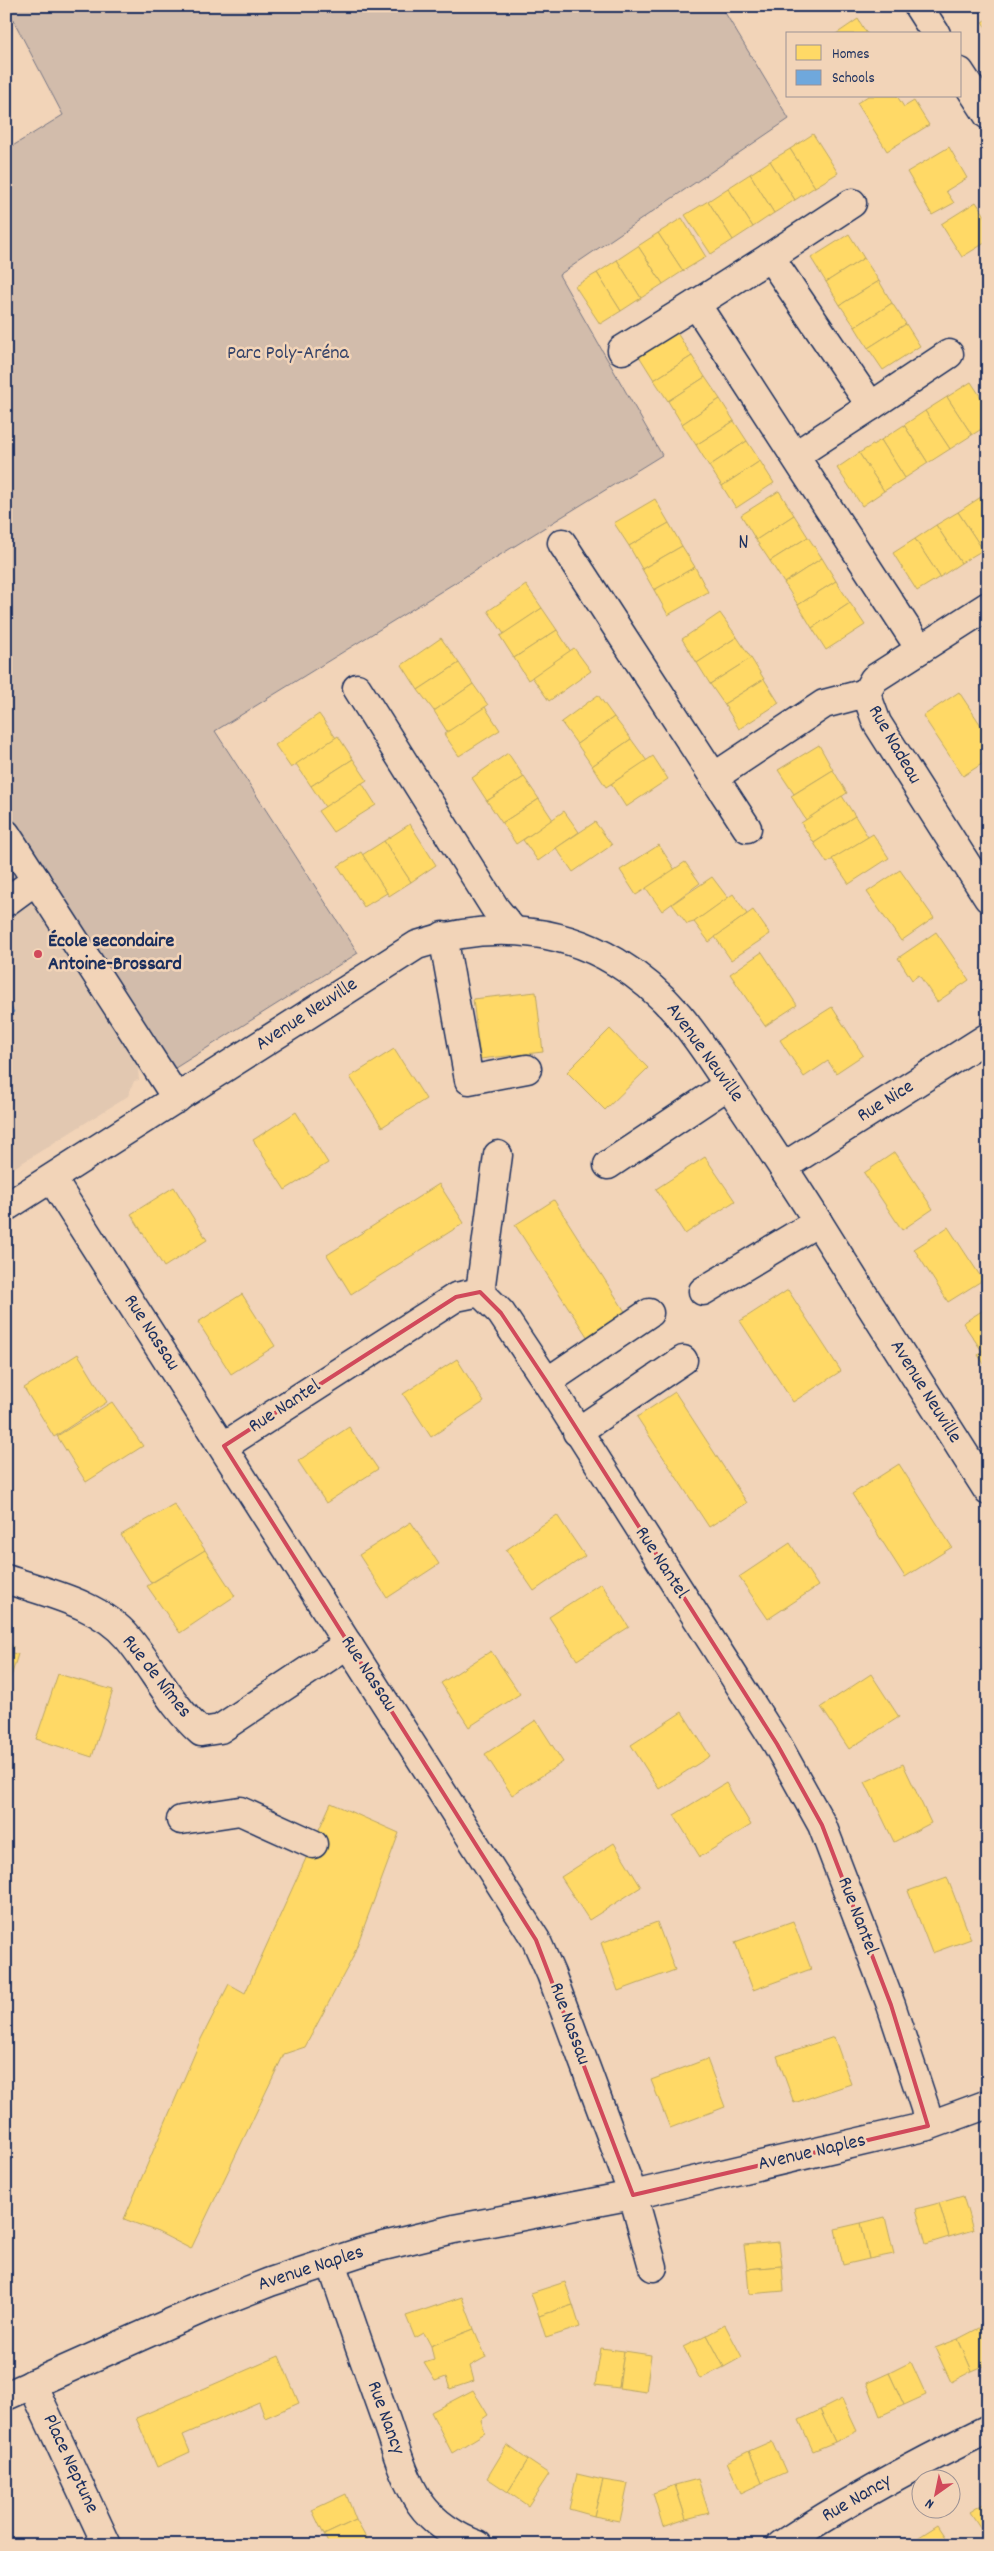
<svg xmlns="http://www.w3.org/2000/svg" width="994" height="2551" viewBox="0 0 994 2551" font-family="Dekko,sans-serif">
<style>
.built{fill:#e2c8b1}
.green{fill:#d2bcab;stroke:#767684}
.homes{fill:#ffd966;stroke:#bba664}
.schools{fill:#6fa8dc;stroke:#5684b6}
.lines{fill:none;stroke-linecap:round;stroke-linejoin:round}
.minor-casing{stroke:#1b2f5e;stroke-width:31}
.minor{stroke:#f2d4b8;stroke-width:28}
.marked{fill:none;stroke:#d1495b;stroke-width:4;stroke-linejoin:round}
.poi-dot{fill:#d1495b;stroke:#f2d4b8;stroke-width:2}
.labels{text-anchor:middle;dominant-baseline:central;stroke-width:5;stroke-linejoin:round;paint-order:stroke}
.park-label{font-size:20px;fill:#36446a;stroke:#f2d4b8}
.street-label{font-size:20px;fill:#1b2f5e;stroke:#f2d4b8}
.poi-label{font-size:20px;font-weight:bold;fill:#1b2f5e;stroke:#f2d4b8;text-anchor:start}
.neighbourhood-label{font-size:21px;letter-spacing:1px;fill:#1b2f5e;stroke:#f2d4b8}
</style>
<rect width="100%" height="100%" fill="#f2d4b8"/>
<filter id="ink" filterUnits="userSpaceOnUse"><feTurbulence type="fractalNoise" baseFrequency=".02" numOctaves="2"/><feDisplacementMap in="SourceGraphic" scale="10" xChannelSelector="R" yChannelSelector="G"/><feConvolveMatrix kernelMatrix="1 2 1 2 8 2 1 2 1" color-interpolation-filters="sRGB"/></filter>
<g filter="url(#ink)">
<path class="built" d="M 6,854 L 133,1054 L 138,1069 L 139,1080 L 134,1081 L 128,1096 L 6,1173 Z"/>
<path class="green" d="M 6,6 L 721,6 L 789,119 L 559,275 L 662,455 L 215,731 L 358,953 L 172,1070 L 6,812 L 6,150 L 63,115 Z"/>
<g class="homes">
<path d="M 980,6 L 988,6 L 988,8 L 983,11 Z"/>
<path d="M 988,18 L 988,30 L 982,22 Z"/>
<path d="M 858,19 L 867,34 L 836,34 Z"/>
<path d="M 868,96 L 897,96 L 904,107 L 914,101 L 929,125 L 887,151 L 857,103 Z"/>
<path d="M 813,134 L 838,173 L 815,187 L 790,149 Z"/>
<path d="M 949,147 L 967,178 L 946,191 L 954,203 L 932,215 L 907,172 Z"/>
<path d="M 790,149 L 815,187 L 795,200 L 770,161 Z"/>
<path d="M 770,161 L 795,200 L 774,213 L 750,174 Z"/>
<path d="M 750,174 L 774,213 L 753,227 L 728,188 Z"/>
<path d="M 728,188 L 753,227 L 733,240 L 708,201 Z"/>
<path d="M 708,201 L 733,240 L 711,254 L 685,215 Z"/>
<path d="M 976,202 L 988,220 L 988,241 L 962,257 L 941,224 Z"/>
<path d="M 682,218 L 706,257 L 683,271 L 658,233 Z"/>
<path d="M 658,233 L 683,271 L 663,284 L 638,246 Z"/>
<path d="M 849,234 L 864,258 L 826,282 L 811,258 Z"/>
<path d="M 638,246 L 663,284 L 641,298 L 617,260 Z"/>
<path d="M 864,258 L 879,281 L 840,305 L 826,282 Z"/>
<path d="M 617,260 L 641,298 L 621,311 L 597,273 Z"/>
<path d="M 597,273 L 621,311 L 600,324 L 575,286 Z"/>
<path d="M 879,281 L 892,303 L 855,327 L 840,305 Z"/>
<path d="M 892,303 L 906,324 L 868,348 L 855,327 Z"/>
<path d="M 906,324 L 920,346 L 883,370 L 868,348 Z"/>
<path d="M 677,333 L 692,356 L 654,380 L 639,356 Z"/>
<path d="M 692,356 L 705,377 L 668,401 L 654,380 Z"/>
<path d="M 705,377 L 720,399 L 682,424 L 668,401 Z"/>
<path d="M 971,382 L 988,408 L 988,425 L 972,435 L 947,397 Z"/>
<path d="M 947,397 L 972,435 L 950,449 L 925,411 Z"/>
<path d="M 720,399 L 734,421 L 696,445 L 682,424 Z"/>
<path d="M 925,411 L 950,449 L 928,463 L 904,425 Z"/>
<path d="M 734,421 L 747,441 L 709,466 L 696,445 Z"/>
<path d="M 904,425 L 928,463 L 905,478 L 881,440 Z"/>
<path d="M 881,440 L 905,478 L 884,491 L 859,453 Z"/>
<path d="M 747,441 L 760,461 L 722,486 L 709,466 Z"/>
<path d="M 859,453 L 884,491 L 862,506 L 837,468 Z"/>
<path d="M 760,461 L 774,483 L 736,508 L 722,486 Z"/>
<path d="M 779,491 L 794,515 L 756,540 L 741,515 Z"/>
<path d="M 988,492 L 988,507 L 981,497 Z"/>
<path d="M 981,497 L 988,507 L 988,547 L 983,550 L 958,512 Z"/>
<path d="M 655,499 L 669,523 L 629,546 L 614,523 Z"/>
<path d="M 958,512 L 983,550 L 961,563 L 936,525 Z"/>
<path d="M 794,515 L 808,537 L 770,561 L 756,540 Z"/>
<path d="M 669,523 L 682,546 L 642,569 L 629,546 Z"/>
<path d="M 936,525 L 961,563 L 940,577 L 915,539 Z"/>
<path d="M 808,537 L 822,558 L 784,583 L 770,561 Z"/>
<path d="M 915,539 L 940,577 L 917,591 L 893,553 Z"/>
<path d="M 682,546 L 695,567 L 654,590 L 642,569 Z"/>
<path d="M 822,558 L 836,581 L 798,605 L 784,583 Z"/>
<path d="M 695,567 L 708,592 L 668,615 L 654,590 Z"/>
<path d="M 836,581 L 850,603 L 812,628 L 798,605 Z"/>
<path d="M 526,585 L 542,608 L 504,634 L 488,611 Z"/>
<path d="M 850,603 L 865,625 L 826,650 L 812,628 Z"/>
<path d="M 542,608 L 557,630 L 514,658 L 500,636 Z"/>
<path d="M 720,613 L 737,637 L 697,663 L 682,639 Z"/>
<path d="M 557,630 L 571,652 L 528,680 L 514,658 Z"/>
<path d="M 737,637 L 751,658 L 710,684 L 697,663 Z"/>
<path d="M 441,638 L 459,663 L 418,690 L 402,665 Z"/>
<path d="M 574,648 L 591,671 L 549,701 L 532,677 Z"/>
<path d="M 751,658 L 764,679 L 724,704 L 710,684 Z"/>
<path d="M 459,663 L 473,684 L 434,711 L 418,690 Z"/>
<path d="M 764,679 L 779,703 L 739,729 L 724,704 Z"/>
<path d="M 473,684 L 488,705 L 448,733 L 434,711 Z"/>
<path d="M 959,692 L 988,736 L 988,760 L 963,776 L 923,716 Z"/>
<path d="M 598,695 L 614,717 L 577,744 L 561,722 Z"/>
<path d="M 485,707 L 500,730 L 459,756 L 444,734 Z"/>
<path d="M 319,714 L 336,738 L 291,768 L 275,745 Z"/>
<path d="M 614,717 L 631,739 L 592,766 L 577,744 Z"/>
<path d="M 338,736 L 353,759 L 311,786 L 296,764 Z"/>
<path d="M 631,739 L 647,761 L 606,787 L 592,766 Z"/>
<path d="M 819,745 L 833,770 L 794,794 L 778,770 Z"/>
<path d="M 508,753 L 524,777 L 487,801 L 472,778 Z"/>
<path d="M 653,756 L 668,779 L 626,807 L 611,784 Z"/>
<path d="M 353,759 L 367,780 L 325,807 L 311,786 Z"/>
<path d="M 833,770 L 847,793 L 806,820 L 791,796 Z"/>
<path d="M 524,777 L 539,799 L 502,823 L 487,801 Z"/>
<path d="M 988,779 L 988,789 L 983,782 Z"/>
<path d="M 362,783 L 376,805 L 333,832 L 318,811 Z"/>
<path d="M 842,796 L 855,816 L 814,843 L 801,823 Z"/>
<path d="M 539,799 L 553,820 L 516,844 L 502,823 Z"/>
<path d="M 564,811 L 579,832 L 538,861 L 523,840 Z"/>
<path d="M 855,816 L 868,837 L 827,863 L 814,843 Z"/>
<path d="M 595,822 L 612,845 L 573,872 L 556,848 Z"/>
<path d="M 410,824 L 436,865 L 411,882 L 384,841 Z"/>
<path d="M 873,834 L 889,858 L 849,884 L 832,859 Z"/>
<path d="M 384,841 L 411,882 L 389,896 L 362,855 Z"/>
<path d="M 659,845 L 675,870 L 636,895 L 620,870 Z"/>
<path d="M 361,852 L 387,893 L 364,907 L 338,866 Z"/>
<path d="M 685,862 L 700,883 L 662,911 L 646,888 Z"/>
<path d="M 900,870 L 934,918 L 901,941 L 867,892 Z"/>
<path d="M 712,877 L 728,898 L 694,922 L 687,924 L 672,904 Z"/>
<path d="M 733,894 L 747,914 L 709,942 L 694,922 Z"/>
<path d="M 753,910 L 770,934 L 731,960 L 715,937 Z"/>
<path d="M 936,932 L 969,980 L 937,1002 L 919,975 L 912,980 L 898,958 Z"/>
<path d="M 762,952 L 797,1005 L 765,1026 L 730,974 Z"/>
<path d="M 536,992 L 543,1052 L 480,1059 L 473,999 Z"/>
<path d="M 832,1007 L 863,1055 L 836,1073 L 828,1061 L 804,1077 L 780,1040 Z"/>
<path d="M 610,1029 L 648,1068 L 605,1110 L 567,1072 Z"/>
<path d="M 394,1049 L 426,1099 L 382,1127 L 350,1077 Z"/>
<path d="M 296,1112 L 328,1163 L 285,1190 L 253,1140 Z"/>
<path d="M 895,1152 L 933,1209 L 902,1230 L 864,1173 Z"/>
<path d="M 705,1157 L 735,1201 L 685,1234 L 656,1189 Z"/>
<path d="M 439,1184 L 464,1223 L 351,1294 L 327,1255 Z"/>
<path d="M 174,1187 L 207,1240 L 164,1267 L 131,1214 Z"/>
<path d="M 554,1200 L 626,1313 L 588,1338 L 515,1225 Z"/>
<path d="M 948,1227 L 983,1280 L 948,1302 L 914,1249 Z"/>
<path d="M 788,1290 L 841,1371 L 793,1402 L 740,1321 Z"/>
<path d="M 242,1294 L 275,1346 L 231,1374 L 198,1322 Z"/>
<path d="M 988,1307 L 988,1370 L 978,1355 L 982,1351 L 963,1323 Z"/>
<path d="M 78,1354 L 107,1402 L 54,1437 L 24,1388 Z"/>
<path d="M 457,1359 L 484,1402 L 431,1437 L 403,1394 Z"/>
<path d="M 675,1392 L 747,1503 L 709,1527 L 637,1417 Z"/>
<path d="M 112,1402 L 143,1446 L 86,1482 L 57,1436 Z"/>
<path d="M 349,1427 L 378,1469 L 326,1503 L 298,1461 Z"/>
<path d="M 899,1464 L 952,1547 L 905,1577 L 852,1494 Z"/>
<path d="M 174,1504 L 205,1550 L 151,1583 L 121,1535 Z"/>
<path d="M 557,1515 L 585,1556 L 534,1591 L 506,1550 Z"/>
<path d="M 411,1522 L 439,1564 L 387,1598 L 359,1555 Z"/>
<path d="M 790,1543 L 818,1586 L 768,1619 L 739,1577 Z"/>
<path d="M 205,1550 L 235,1596 L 180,1633 L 147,1586 Z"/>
<path d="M 601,1583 L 629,1627 L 577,1660 L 549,1617 Z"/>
<path d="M 6,1643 L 13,1646 L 12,1653 L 18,1654 L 6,1693 Z"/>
<path d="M 491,1651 L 520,1694 L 469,1727 L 441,1683 Z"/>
<path d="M 58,1674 L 113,1690 L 92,1757 L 36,1739 Z"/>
<path d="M 871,1674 L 899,1717 L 849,1749 L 821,1707 Z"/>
<path d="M 682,1712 L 710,1756 L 659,1789 L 631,1745 Z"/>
<path d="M 536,1720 L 563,1762 L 512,1795 L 485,1754 Z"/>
<path d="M 903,1764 L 931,1823 L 894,1842 L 865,1782 Z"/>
<path d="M 726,1783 L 751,1825 L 700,1857 L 674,1815 Z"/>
<path d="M 331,1803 L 399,1833 L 352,1959 L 305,2047 L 284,2054 L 191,2249 L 158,2232 L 124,2219 L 201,2039 L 229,1984 L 245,1993 Z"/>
<path d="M 614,1843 L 641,1887 L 589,1920 L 561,1877 Z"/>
<path d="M 947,1877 L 971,1939 L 932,1953 L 908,1891 Z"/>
<path d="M 793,1921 L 811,1969 L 753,1990 L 735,1942 Z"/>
<path d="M 657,1922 L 675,1970 L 618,1991 L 601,1943 Z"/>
<path d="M 834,2037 L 851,2084 L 794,2103 L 777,2056 Z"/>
<path d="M 707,2059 L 725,2107 L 670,2128 L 651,2080 Z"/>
<path d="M 963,2196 L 973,2230 L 949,2237 L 939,2203 Z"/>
<path d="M 939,2203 L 949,2237 L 926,2244 L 916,2209 Z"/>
<path d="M 885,2217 L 894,2254 L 869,2259 L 861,2223 Z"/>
<path d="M 861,2223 L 869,2259 L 843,2265 L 835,2229 Z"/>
<path d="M 779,2242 L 782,2266 L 747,2269 L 744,2245 Z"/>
<path d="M 782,2266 L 784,2291 L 749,2294 L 747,2269 Z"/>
<path d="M 565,2282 L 573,2305 L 539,2316 L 531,2293 Z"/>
<path d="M 462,2297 L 474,2329 L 431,2346 L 424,2333 L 415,2338 L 406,2316 Z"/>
<path d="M 573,2305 L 580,2327 L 546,2338 L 539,2316 Z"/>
<path d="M 725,2325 L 742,2357 L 724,2367 L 707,2335 Z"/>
<path d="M 981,2327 L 988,2343 L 988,2364 L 972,2371 L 958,2339 Z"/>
<path d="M 474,2329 L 486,2357 L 470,2366 L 474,2381 L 450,2389 L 446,2377 L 435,2381 L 424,2363 L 434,2360 L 431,2346 Z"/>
<path d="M 707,2335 L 724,2367 L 700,2379 L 683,2347 Z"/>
<path d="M 958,2339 L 972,2371 L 951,2382 L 935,2348 Z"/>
<path d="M 601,2348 L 624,2351 L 619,2388 L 595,2385 Z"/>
<path d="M 624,2351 L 651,2355 L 646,2392 L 619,2388 Z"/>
<path d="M 279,2356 L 299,2403 L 265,2418 L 259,2402 L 183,2435 L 190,2452 L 157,2467 L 136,2418 Z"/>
<path d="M 911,2362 L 926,2395 L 904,2405 L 889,2373 Z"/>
<path d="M 889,2373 L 904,2405 L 880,2416 L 867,2383 Z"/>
<path d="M 473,2390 L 488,2415 L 481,2420 L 485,2433 L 452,2453 L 431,2412 Z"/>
<path d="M 842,2399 L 857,2431 L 835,2442 L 820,2410 Z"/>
<path d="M 820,2410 L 835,2442 L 813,2451 L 799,2420 Z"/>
<path d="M 772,2441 L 786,2472 L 762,2483 L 749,2451 Z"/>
<path d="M 507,2445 L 528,2460 L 508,2492 L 487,2478 Z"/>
<path d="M 749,2451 L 762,2483 L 741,2493 L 727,2462 Z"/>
<path d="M 528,2460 L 549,2474 L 528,2506 L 508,2492 Z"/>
<path d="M 577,2474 L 603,2480 L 594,2516 L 569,2509 Z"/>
<path d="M 698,2479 L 709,2513 L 686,2519 L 675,2485 Z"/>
<path d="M 603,2480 L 628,2484 L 620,2521 L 594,2516 Z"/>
<path d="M 675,2485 L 686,2519 L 663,2527 L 653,2493 Z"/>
<path d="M 346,2494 L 356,2520 L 324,2535 L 312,2510 Z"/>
<path d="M 988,2501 L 988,2539 L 970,2512 Z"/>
<path d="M 356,2520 L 369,2543 L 364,2545 L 329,2545 L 324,2535 Z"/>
<path d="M 938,2525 L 951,2545 L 919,2545 L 916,2539 Z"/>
<path d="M 916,2539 L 919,2545 L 907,2545 Z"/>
</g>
<path class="schools" d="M 6,1000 L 14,1012 L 6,1017 Z"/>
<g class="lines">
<defs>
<g id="minor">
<path d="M 918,6 L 936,34"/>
<path d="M 960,72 L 988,115"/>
<path d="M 770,257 L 852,203"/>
<path d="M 622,350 L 696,304"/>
<path d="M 871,406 L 949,354"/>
<path d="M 796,455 L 871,406 L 770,257 L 696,304 L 920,649"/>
<path d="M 562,543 L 747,828"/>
<path d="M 988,606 L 874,679 L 866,693 L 877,723 L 988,898"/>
<path d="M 357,688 L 495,908 L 513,930"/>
<path d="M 714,777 L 824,704 L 866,693"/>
<path d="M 6,834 L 177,1099"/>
<path d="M 6,902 L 36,880"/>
<path d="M 443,936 L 469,1080 L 527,1069"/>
<path d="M 608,1165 L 728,1085"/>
<path d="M 783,1167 L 988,1037"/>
<path d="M 52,1179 L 536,1940 L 551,1974 L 633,2195 L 653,2267"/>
<path d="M 6,1207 L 417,945 C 483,923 555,925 616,962 C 674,997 699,1041 735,1095 C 763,1137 791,1179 818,1222 C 874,1312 931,1401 988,1491"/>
<path d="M 703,1291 L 818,1222"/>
<path d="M 480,1292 L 498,1155"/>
<path d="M 547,1382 L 649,1313"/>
<path d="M 577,1432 L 683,1360"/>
<path d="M 224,1446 L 456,1297 L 480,1292 L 501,1313 L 547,1382 L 777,1744 L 822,1825 L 891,2005 L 925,2108 L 928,2126"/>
<path d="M 6,1579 C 47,1593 100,1604 128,1638 C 154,1669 170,1705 201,1732 L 220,1729 L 348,1644"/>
<path d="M 181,1820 L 240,1811 L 313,1844"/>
<path d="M 331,2262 C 348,2314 366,2366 385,2418 C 395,2446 403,2477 420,2503 C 433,2522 457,2538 478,2545"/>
<path d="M 32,2384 L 107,2545"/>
<path d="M 6,2396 L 204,2308 L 270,2282 L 367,2250 L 454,2229 L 633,2195 L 928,2126 L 988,2104"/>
<path d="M 781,2545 C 847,2501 916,2464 988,2429"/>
</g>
</defs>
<use href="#minor" class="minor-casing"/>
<use href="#minor" class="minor"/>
</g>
</g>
<path class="marked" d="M 480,1292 L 501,1313 L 547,1382 L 777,1744 L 822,1825 L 891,2005 L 928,2126 L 633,2195 L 536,1940 L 224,1446 L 456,1297 Z"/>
<circle class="poi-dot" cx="38" cy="954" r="5"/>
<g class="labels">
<g class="park-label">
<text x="288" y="354">Parc Poly-Aréna</text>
</g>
<g class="street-label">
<text transform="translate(894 745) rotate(60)">Rue Nadeau</text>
<text transform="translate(307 1015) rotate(-33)">Avenue Neuville</text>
<text transform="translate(704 1053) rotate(54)">Avenue Neuville</text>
<text transform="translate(886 1102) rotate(-32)">Rue Nice</text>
<text transform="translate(151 1333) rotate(57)">Rue Nassau</text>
<text transform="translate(925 1392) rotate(58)">Avenue Neuville</text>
<text transform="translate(285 1407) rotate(-33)">Rue Nantel</text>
<text transform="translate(661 1563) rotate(57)">Rue Nantel</text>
<text transform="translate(368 1674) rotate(57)">Rue Nassau</text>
<text transform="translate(156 1677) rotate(52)">Rue de Nîmes</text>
<text transform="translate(857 1916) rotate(69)">Rue Nantel</text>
<text transform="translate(569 2024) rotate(70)">Rue Nassau</text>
<text transform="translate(812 2153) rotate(-13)">Avenue Naples</text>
<text transform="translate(311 2269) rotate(-18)">Avenue Naples</text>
<text transform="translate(385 2418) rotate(70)">Rue Nancy</text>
<text transform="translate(70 2464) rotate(65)">Place Neptune</text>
<text transform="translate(857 2499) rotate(-30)">Rue Nancy</text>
</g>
<g class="poi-label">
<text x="48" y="942">École secondaire<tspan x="48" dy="23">Antoine-Brossard</tspan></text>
</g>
<g class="neighbourhood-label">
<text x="744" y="544">N</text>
</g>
</g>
<rect width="994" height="2551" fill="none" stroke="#f2d4b8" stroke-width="25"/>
<rect x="12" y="12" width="969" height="2526" fill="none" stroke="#1b2f5e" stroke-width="2" filter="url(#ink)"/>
<rect x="786" y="32" width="175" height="65" fill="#f2d4b8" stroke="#9c9294"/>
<rect x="796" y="45" width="25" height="15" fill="#ffd966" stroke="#9c9294"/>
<text x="832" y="58" font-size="15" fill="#1b2f5e">Homes</text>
<rect x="796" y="70" width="25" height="15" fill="#6fa8dc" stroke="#9c9294"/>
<text x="832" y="82" font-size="15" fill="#1b2f5e">Schools</text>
<g transform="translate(936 2494) rotate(213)"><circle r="24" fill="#f2d4b8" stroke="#9c9294"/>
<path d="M0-4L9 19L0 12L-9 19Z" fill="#d1495b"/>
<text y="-8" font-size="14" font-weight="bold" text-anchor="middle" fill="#1b2f5e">N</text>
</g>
</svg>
